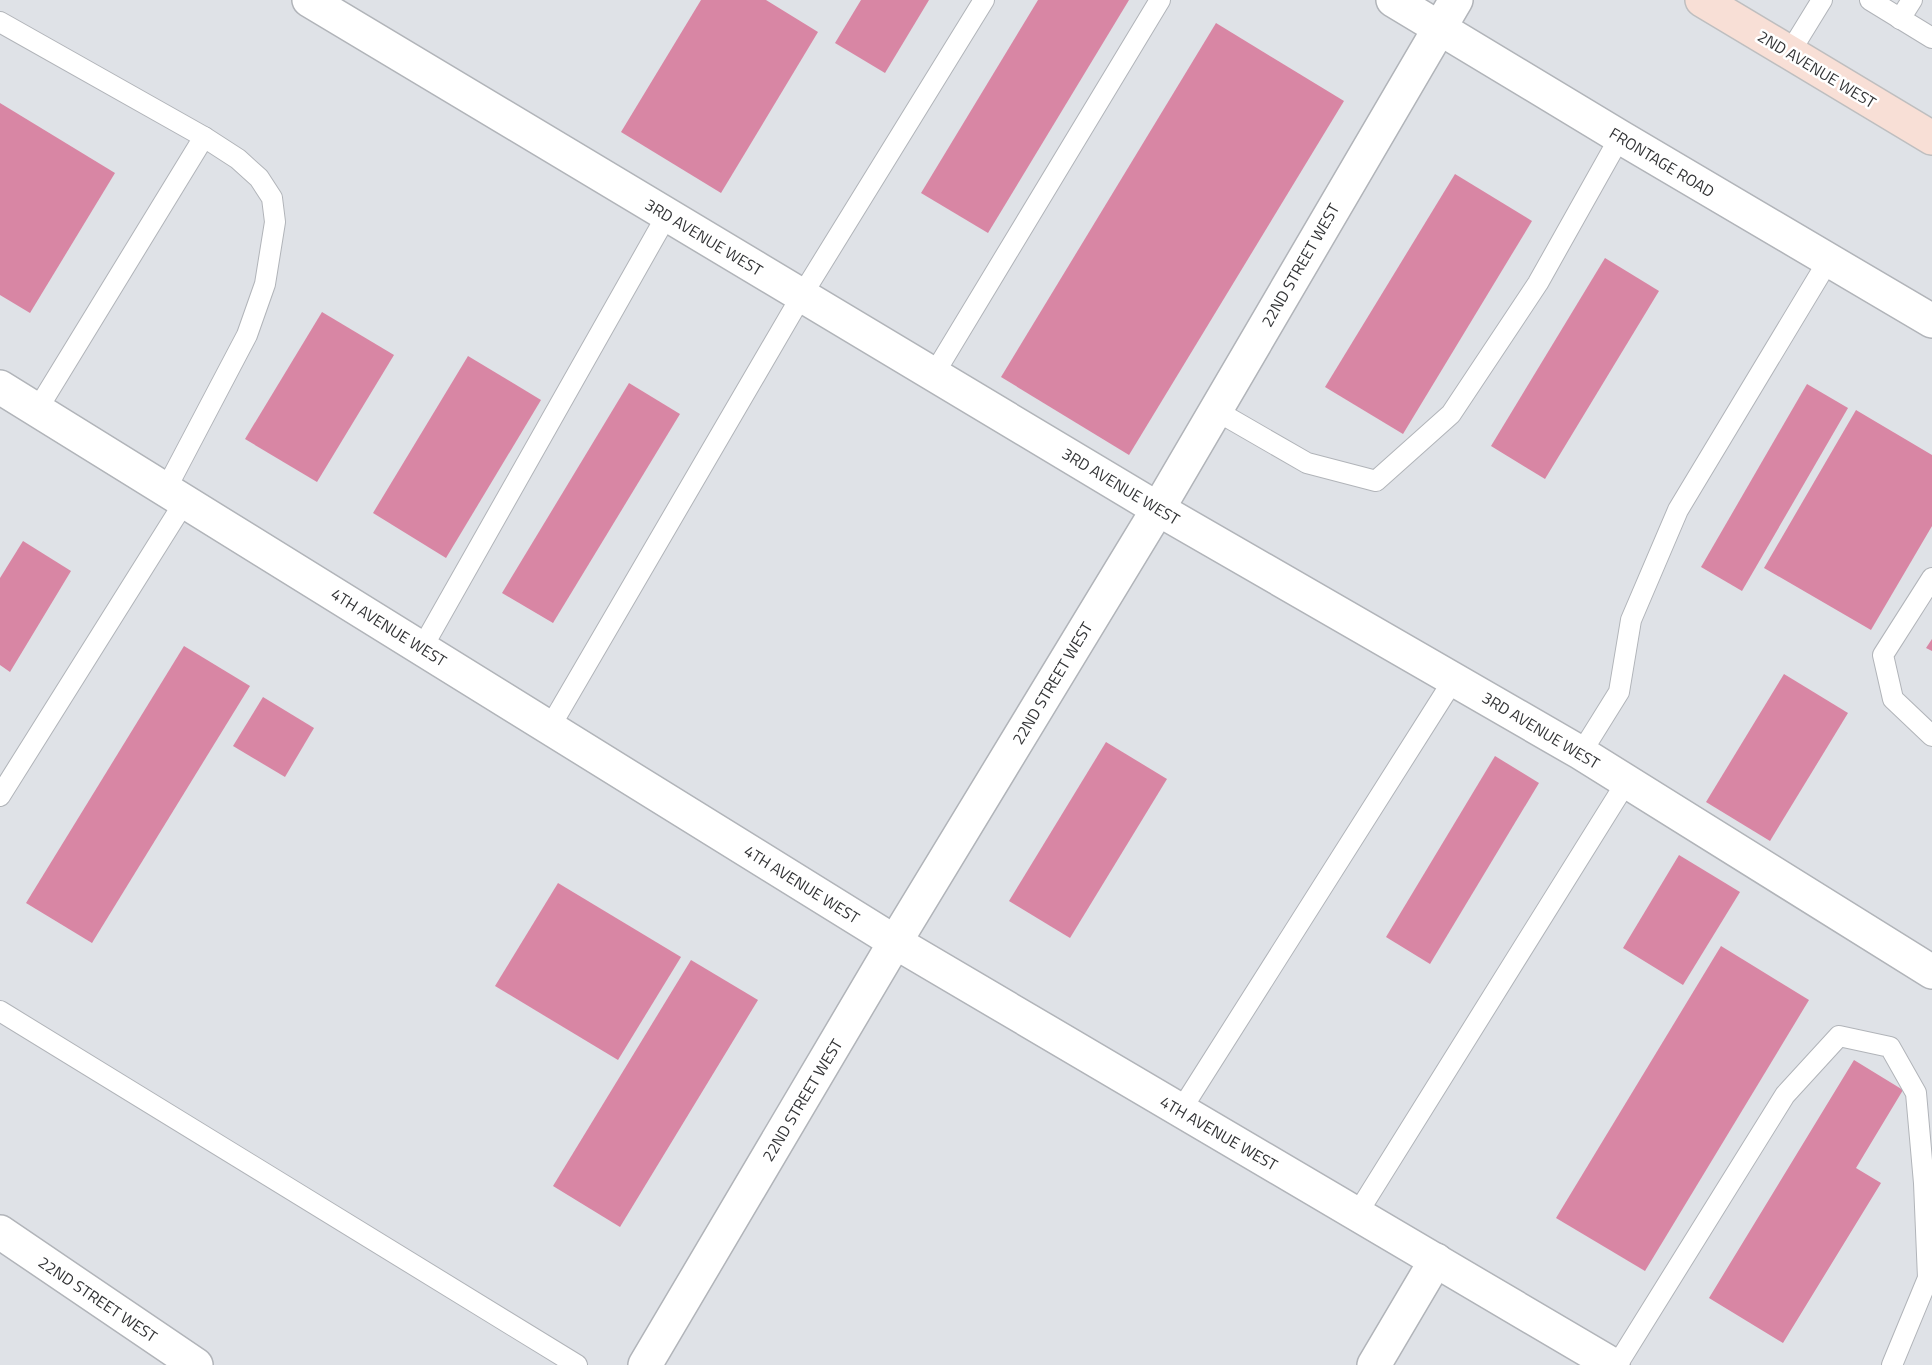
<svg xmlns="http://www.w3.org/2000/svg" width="1932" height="1365" viewBox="0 0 1932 1365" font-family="'Titillium Web',sans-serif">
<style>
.building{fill:#d886a4}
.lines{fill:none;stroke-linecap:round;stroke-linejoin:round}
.service-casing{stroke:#b1b4b9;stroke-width:22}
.minor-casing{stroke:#b1b4b9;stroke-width:36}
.primary-casing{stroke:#bebebf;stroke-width:36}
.service{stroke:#fff;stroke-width:20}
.minor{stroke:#fff;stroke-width:33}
.primary{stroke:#f8dfd6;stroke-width:33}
.labels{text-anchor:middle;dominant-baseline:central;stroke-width:5;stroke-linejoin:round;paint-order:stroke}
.street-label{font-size:16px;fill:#333436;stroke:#fff}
</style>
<rect width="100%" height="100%" fill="#dfe2e7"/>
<g class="building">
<path d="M 701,0 L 766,0 L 818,32 L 721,193 L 621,132 Z"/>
<path d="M 861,0 L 929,0 L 885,73 L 835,43 Z"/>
<path d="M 1038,0 L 1129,0 L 988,233 L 921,193 Z"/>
<path d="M 1216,23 L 1344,101 L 1129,455 L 1001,377 Z"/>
<path d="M 0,103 L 115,173 L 30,313 L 0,295 Z"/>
<path d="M 1455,174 L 1532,221 L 1403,434 L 1325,387 Z"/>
<path d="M 1605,258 L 1659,291 L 1545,479 L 1491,446 Z"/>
<path d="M 322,312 L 394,355 L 317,482 L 245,439 Z"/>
<path d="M 468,356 L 541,400 L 446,558 L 373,513 Z"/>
<path d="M 629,383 L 680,414 L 553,623 L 502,593 Z"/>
<path d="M 1807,384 L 1848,408 L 1742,591 L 1701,567 Z"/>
<path d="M 1856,410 L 1932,455 L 1932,526 L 1871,630 L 1764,568 Z"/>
<path d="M 23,541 L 71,571 L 10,672 L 0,665 L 0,578 Z"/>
<path d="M 1932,639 L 1932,651 L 1926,648 Z"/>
<path d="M 184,646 L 250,686 L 92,943 L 26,903 Z"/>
<path d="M 1784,674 L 1848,713 L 1770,841 L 1706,802 Z"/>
<path d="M 263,697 L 314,728 L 285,777 L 233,746 Z"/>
<path d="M 1106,742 L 1167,779 L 1070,938 L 1009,901 Z"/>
<path d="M 1495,756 L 1539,783 L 1430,964 L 1386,937 Z"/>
<path d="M 1679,855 L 1740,892 L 1683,985 L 1623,948 Z"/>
<path d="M 558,883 L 681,957 L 618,1060 L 495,986 Z"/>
<path d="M 1721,946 L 1809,1000 L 1645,1271 L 1556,1218 Z"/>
<path d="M 691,960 L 758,1000 L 620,1227 L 553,1186 Z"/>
<path d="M 1854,1060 L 1903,1090 L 1856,1168 L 1881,1183 L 1783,1343 L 1709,1298 Z"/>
</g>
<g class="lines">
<defs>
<g id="service">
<path d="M 1870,0 L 1932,38"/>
<path d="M 1900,19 L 1912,0"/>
<path d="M 0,22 L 204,137 L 238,159 L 259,178 L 272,198 L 275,222 L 265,284 L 247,335 L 166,489"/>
<path d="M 1790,52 L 1822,0"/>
<path d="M 934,374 L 1160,0"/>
<path d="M 37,410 L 204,137"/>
<path d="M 1215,410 L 1307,463 L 1376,481 L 1451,414 L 1538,283 L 1620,137"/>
<path d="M 1932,578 L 1883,655 L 1893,699 L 1932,736"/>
<path d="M 422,648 L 667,215"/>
<path d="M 550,727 L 802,295 L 984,0"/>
<path d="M 1581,753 L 1619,692 L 1631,620 L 1678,510 L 1828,261"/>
<path d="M 0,796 L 185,501"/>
<path d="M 0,1011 L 577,1365"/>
<path d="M 1181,1110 L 1454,679"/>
<path d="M 1357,1214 L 1627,781"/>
<path d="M 1617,1365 L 1785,1095 L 1839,1036 L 1890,1047 L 1916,1093 L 1924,1183 L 1928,1278 L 1892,1365"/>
</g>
<g id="minor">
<path d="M 309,0 L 1158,509 L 1581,753 L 1932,972"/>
<path d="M 1393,0 L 1620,137 L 1932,321"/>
<path d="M 0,387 L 895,942 L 1613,1365"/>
<path d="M 0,1232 L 196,1365"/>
<path d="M 645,1365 L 895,942 L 1158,509 L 1456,0"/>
<path d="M 1374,1365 L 1436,1260"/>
</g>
<path id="primary" d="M 1702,0 L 1932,138"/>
</defs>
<use href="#service" class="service-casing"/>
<use href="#minor" class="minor-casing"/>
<use href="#primary" class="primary-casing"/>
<use href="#service" class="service"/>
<use href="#minor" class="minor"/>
<use href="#primary" class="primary"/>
</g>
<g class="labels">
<g class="street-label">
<text transform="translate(1817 69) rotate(31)">2ND AVENUE WEST</text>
<text transform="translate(1662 162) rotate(31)">FRONTAGE ROAD</text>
<text transform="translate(704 237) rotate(31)">3RD AVENUE WEST</text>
<text transform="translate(1300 265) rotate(-60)">22ND STREET WEST</text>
<text transform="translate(1121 486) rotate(31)">3RD AVENUE WEST</text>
<text transform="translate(389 627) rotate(32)">4TH AVENUE WEST</text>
<text transform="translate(1052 683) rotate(-59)">22ND STREET WEST</text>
<text transform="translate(1541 730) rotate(31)">3RD AVENUE WEST</text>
<text transform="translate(802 884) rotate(32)">4TH AVENUE WEST</text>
<text transform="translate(802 1100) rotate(-59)">22ND STREET WEST</text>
<text transform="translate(1219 1133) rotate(30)">4TH AVENUE WEST</text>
<text transform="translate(98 1299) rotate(34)">22ND STREET WEST</text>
</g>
</g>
</svg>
